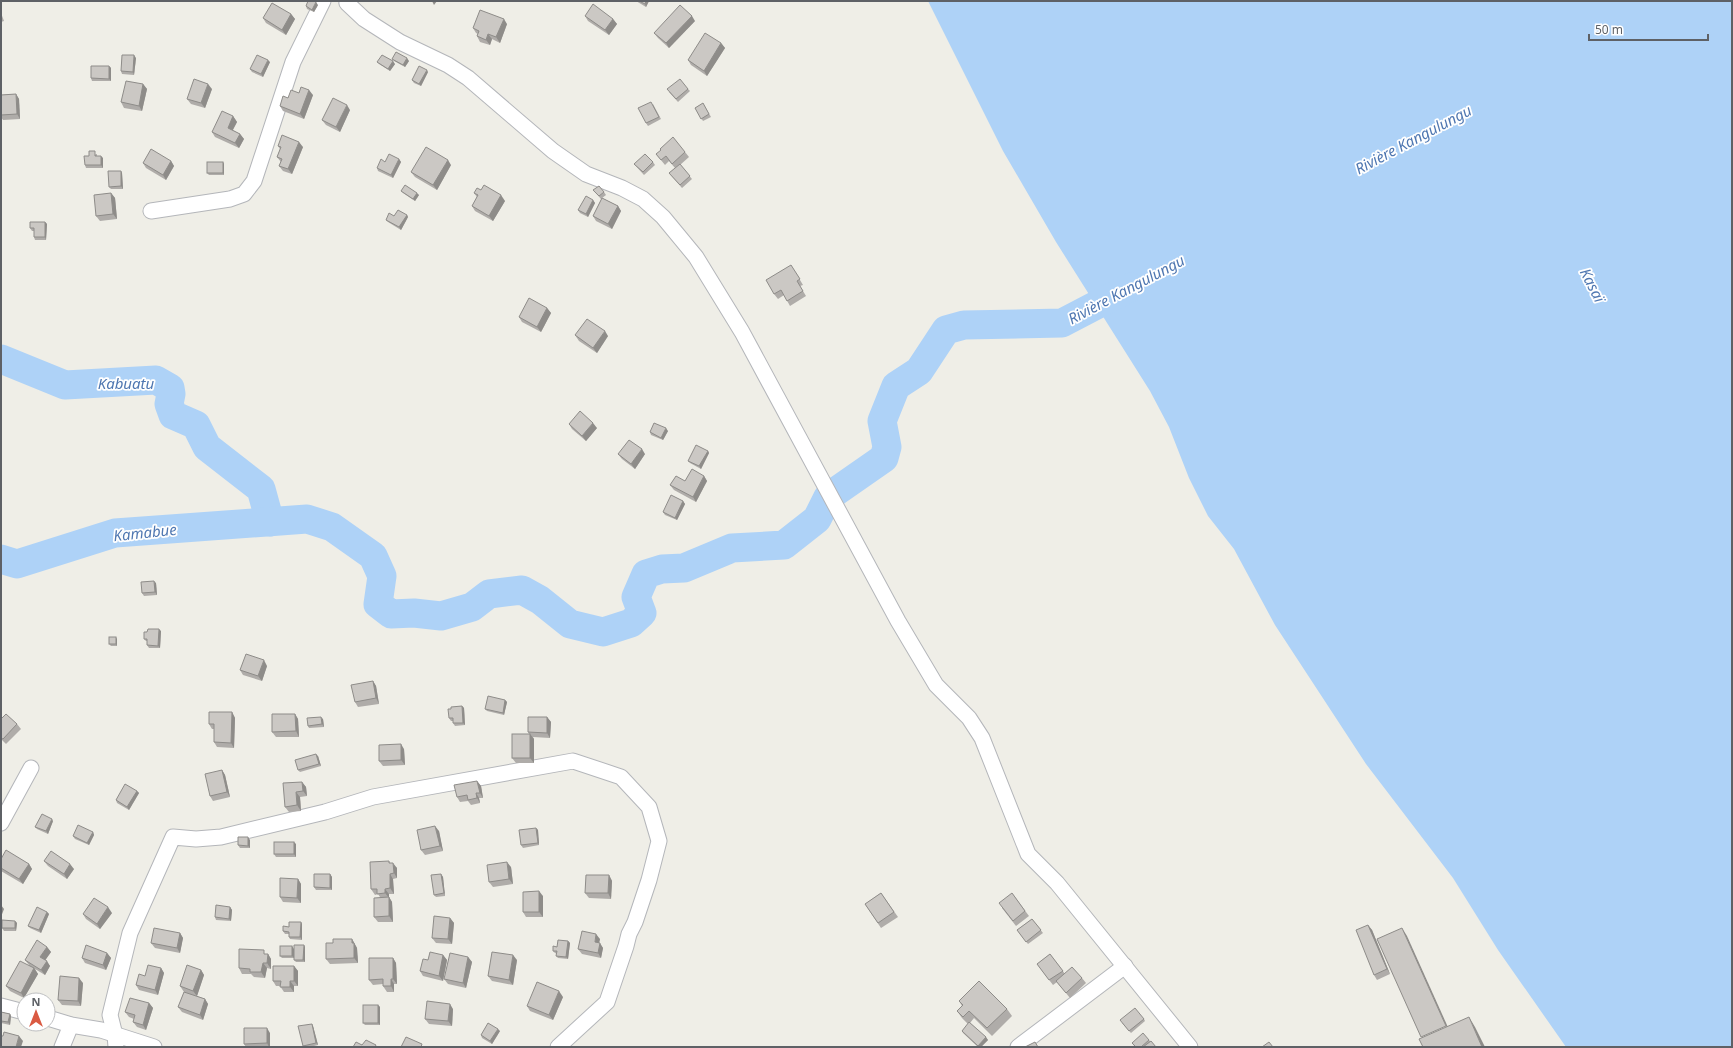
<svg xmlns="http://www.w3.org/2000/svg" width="1733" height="1048" viewBox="0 0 1733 1048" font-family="'Noto Sans',sans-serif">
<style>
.water{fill:#aed2f7}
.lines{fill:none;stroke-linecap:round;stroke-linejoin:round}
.river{stroke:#aed2f7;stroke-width:29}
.street-casing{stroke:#b4b6ba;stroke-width:17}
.street{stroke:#fff;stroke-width:15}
.wall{fill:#afaca9}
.shaded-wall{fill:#8e8c89}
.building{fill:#cbc8c4;stroke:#8e8c89}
.labels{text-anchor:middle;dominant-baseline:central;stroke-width:3.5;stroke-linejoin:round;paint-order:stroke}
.water-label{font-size:15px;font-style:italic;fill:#4f77b1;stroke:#fff}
</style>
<rect width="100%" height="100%" fill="#efeee7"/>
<path class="water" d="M 928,1 L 1732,1 L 1732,1047 L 1566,1047 L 1498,950 L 1453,878 L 1366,764 L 1275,625 L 1234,549 L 1208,516 L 1189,478 L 1169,427 L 1150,391 L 1056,242 L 1003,151 Z"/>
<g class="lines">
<g class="river">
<path d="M 1,359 L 65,385 L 156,380 L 170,388 L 171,394 L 169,404 L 173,415 L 196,425 L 207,447 L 261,489 L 270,522"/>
<path d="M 1,559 L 17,564 L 115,533 L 307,519 L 332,527 L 373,556 L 382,576 L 378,604 L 391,614 L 414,613 L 441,616 L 472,607 L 489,594 L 522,590 L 540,600 L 570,624 L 603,632 L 631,623 L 642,613 L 636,597 L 646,574 L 662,569 L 684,568 L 732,548 L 784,545 L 817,519 L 828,497 L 884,458 L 887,447 L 882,421 L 896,386 L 919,371 L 946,330 L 964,325 L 1062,323 L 1131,287"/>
</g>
<defs>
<g id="street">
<path d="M 348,1 L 347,3 L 364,19 L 400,42 L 448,65 L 468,78 L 553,151 L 586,174 L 622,188 L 643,199 L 663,217 L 696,257 L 742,332 L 898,621 L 936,685 L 969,718 L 982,738 L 1028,854 L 1057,883 L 1190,1047"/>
<path d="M 151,211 L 230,199 L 244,194 L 254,181 L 293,62 L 323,1"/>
<path d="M 1,823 L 31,768"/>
<path d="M 1,1006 L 24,1012"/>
<path d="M 48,1018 L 71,1025 L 101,1030 L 154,1047"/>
<path d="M 62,1047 L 71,1025"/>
<path d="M 116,1047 L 115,1035 L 110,1015 L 130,933 L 173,837 L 196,839 L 221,837 L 325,812 L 373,797 L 573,761 L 621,777 L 649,807 L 659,841 L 649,880 L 635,922 L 629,934 L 626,946 L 607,1002 L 558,1047"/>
<path d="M 1018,1047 L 1125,966"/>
</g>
</defs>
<use href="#street" class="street-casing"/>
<use href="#street" class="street"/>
</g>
<g class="wall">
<path d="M 636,1 L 649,1 L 646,7 Z"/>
<path d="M 318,5 L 314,12 L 307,9 L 306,6 Z"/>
<path d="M 1,13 L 4,21 L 1,22 Z"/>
<path d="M 291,14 L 295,19 L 286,35 L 266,23 L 263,18 Z"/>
<path d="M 585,16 L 613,19 L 617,24 L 609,35 L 588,21 Z"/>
<path d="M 695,21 L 669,48 L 658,38 L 654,33 Z"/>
<path d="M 507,24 L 500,43 L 492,39 L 490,45 L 480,42 L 477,36 L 478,34 L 476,33 L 473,28 Z"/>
<path d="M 721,43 L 725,48 L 707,76 L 691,65 L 688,60 Z"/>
<path d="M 136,58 L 134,75 L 122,74 L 121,71 Z"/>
<path d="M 392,59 L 409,61 L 405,67 L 394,61 Z"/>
<path d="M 270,62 L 263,77 L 252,72 L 250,69 Z"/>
<path d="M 377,62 L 395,64 L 390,71 L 379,64 Z"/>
<path d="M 109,66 L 111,68 L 111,81 L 92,81 L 91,78 Z"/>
<path d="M 428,72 L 421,86 L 414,83 L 412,80 Z"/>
<path d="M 143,84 L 147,89 L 142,111 L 124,108 L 121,102 Z"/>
<path d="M 212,89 L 205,108 L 191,104 L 187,99 Z"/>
<path d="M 688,89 L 690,91 L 678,102 L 669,92 Z"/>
<path d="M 299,93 L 313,95 L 304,119 L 283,111 L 280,106 L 288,98 Z"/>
<path d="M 16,94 L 19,99 L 20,119 L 3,120 L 1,117 L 1,95 Z"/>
<path d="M 703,103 L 711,117 L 703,121 L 695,108 Z"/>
<path d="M 653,104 L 661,119 L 648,126 L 646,123 Z"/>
<path d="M 350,110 L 340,132 L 326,125 L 322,120 Z"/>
<path d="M 233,116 L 237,122 L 233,130 L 240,134 L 244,139 L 239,148 L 215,137 L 212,132 Z"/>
<path d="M 278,146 L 303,147 L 292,174 L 283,171 L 279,166 L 281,162 L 277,157 L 280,149 Z"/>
<path d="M 685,152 L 689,157 L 680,165 L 692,179 L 682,188 L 669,173 L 675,168 L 669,161 L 665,165 L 656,154 Z"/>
<path d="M 97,154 L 97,156 L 103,158 L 103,168 L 86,168 L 85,165 L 89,156 Z"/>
<path d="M 399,159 L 401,162 L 393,178 L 378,171 L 377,168 L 385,162 Z"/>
<path d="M 171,161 L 174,166 L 166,180 L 146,168 L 143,163 Z"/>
<path d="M 223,162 L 224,164 L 224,175 L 209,175 L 207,173 Z"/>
<path d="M 653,162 L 655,165 L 644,175 L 634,164 Z"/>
<path d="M 451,165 L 437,190 L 415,177 L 411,172 Z"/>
<path d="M 121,171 L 122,173 L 123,189 L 111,189 L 109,187 Z"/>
<path d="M 481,190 L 505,201 L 493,221 L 475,211 L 472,206 L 477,197 L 474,193 Z"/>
<path d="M 593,190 L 604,192 L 606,195 L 602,198 L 618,206 L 621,211 L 612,229 L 596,221 L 593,216 L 602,198 L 601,199 Z"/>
<path d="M 401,191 L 419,195 L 415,201 L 403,193 Z"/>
<path d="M 111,193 L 115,198 L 117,219 L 100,221 L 96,216 Z"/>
<path d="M 593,200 L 595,203 L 588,217 L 580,213 L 578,210 Z"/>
<path d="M 407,215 L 408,217 L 401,230 L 388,222 L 386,220 L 394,216 Z"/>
<path d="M 45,222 L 47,224 L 46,240 L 35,240 L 34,237 L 34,231 L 32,231 L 30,228 Z"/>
<path d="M 791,265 L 803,285 L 800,286 L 806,296 L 790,306 L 784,295 L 778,299 L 774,294 Z"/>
<path d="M 547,308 L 551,313 L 541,332 L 522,322 L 519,317 Z"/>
<path d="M 575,335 L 608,336 L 597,353 L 579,341 Z"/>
<path d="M 569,424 L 597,428 L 586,441 L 572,429 Z"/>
<path d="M 668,431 L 663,440 L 651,435 L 650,432 Z"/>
<path d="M 708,451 L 709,453 L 701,469 L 690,463 L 688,461 Z"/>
<path d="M 618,454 L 645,454 L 635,469 L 622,459 Z"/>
<path d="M 704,476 L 707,481 L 696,502 L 674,490 L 670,485 Z"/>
<path d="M 683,501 L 685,504 L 677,520 L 665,515 L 663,512 Z"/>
<path d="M 156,583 L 157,595 L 144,596 L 142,593 Z"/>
<path d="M 161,631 L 160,648 L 149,648 L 147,645 L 147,641 L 146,641 L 144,639 Z"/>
<path d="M 117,639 L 117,646 L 111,646 L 109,644 Z"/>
<path d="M 267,666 L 262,681 L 243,675 L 240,670 Z"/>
<path d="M 373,681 L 376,686 L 379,704 L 358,707 L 355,702 Z"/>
<path d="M 505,700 L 507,702 L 504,715 L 487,711 L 485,709 Z"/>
<path d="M 462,706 L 464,708 L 465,725 L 455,726 L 453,723 L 453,721 L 451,721 L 449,718 L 451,709 Z"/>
<path d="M 232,712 L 235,718 L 234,748 L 217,747 L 214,742 L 214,729 L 212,729 L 209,724 Z"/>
<path d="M 295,714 L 298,719 L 299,737 L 276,737 L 272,732 Z"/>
<path d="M 547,717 L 551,722 L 550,738 L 533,737 L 534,739 L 534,763 L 516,763 L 512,758 L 529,734 L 528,732 Z"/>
<path d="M 1,719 L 17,724 L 21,729 L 6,744 L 1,739 Z"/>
<path d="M 323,719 L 324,727 L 309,728 L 308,726 Z"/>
<path d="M 404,749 L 405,765 L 383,766 L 379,761 Z"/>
<path d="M 318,756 L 321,766 L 300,772 L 298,770 Z"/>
<path d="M 222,770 L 225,775 L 230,797 L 213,801 L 210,796 Z"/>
<path d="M 477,781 L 481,786 L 483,798 L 479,798 L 480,803 L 471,805 L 468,801 L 460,802 L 457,797 Z"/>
<path d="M 302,782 L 306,787 L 307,796 L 300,797 L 301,811 L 289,812 L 285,807 Z"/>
<path d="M 137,791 L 139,793 L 129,810 L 117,803 L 116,800 Z"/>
<path d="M 53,821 L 48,834 L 37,829 L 35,827 Z"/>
<path d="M 536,828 L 538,830 L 539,845 L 523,848 L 521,845 Z"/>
<path d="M 439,831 L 443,851 L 425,855 L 421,850 Z"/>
<path d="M 93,832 L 94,835 L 89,845 L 75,839 L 73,836 Z"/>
<path d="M 250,840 L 250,848 L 240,848 L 238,845 Z"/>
<path d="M 296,844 L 296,857 L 276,857 L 274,854 Z"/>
<path d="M 1,859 L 29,864 L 32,869 L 23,884 L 1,871 Z"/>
<path d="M 44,861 L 74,869 L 67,879 L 48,866 Z"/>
<path d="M 389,861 L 390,863 L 397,868 L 397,878 L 393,879 L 394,894 L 389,894 L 389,897 L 392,902 L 393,922 L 378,922 L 374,917 L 380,897 L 378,894 L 375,895 L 371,889 Z"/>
<path d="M 511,867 L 513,884 L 493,887 L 489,882 Z"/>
<path d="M 330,874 L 332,877 L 332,890 L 316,890 L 314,887 Z"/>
<path d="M 441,874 L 443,877 L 445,896 L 436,897 L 434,895 Z"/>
<path d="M 609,875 L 612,881 L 611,899 L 589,898 L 585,893 Z"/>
<path d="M 298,879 L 301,884 L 301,903 L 283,902 L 280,897 Z"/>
<path d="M 881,893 L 898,917 L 881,928 L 865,904 Z"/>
<path d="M 1012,893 L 1029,916 L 1016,926 L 1002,908 Z"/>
<path d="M 543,896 L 543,917 L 526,917 L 523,912 Z"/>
<path d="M 230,907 L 232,910 L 231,921 L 216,920 L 215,917 Z"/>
<path d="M 47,912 L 49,914 L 41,933 L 30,928 L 28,926 Z"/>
<path d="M 112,913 L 100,929 L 86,919 L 83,914 Z"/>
<path d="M 450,918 L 454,923 L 452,944 L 436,943 L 432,938 Z"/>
<path d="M 1032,919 L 1043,933 L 1028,944 L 1017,930 Z"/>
<path d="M 15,921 L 17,923 L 16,931 L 4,931 L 2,928 Z"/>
<path d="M 301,922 L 302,924 L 302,940 L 290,939 L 289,937 L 289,934 L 285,934 L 283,931 L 289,927 Z"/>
<path d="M 1368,925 L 1372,930 L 1390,974 L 1377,980 L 1374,975 Z"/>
<path d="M 180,933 L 183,938 L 180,953 L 155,948 L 151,943 Z"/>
<path d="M 352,939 L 357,948 L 358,963 L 330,964 L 326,959 L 333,943 Z"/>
<path d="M 600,939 L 599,943 L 603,948 L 601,958 L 582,954 L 578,949 Z"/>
<path d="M 568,941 L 570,943 L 568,959 L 558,958 L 556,956 L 557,954 L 555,953 L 553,951 L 557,947 Z"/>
<path d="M 304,945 L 305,947 L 305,962 L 296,962 L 294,960 Z"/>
<path d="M 292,946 L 294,958 L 282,958 L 280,956 Z"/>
<path d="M 47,947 L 51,952 L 45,960 L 50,966 L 45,975 L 35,969 L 38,974 L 24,998 L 10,991 L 6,986 L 29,965 L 25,960 Z"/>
<path d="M 107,953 L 111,958 L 106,970 L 85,963 L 82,958 Z"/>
<path d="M 267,954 L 268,954 L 271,959 L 271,969 L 267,968 L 265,978 L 254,977 L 251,974 L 242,974 L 239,968 Z"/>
<path d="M 1050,954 L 1065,974 L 1082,978 L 1086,983 L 1070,998 L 1057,982 L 1053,985 L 1037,964 Z"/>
<path d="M 443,955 L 447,960 L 443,981 L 423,976 L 420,971 L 428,960 Z"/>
<path d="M 468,957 L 472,962 L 466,988 L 448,984 L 444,979 Z"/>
<path d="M 393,958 L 396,963 L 397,984 L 394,984 L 394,992 L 387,992 L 383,986 L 383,984 L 373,985 L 369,980 Z"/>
<path d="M 517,960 L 513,985 L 492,981 L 488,976 Z"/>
<path d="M 294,966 L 298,971 L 298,986 L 294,986 L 294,992 L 284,992 L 280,986 L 276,986 L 273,981 Z"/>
<path d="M 161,968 L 164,973 L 158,995 L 139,990 L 136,985 L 145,976 Z"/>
<path d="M 201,970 L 204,975 L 197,996 L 205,999 L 208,1004 L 203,1020 L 182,1012 L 178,1007 L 184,992 L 180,986 Z"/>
<path d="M 83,983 L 81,1006 L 62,1005 L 58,1000 Z"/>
<path d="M 563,997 L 553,1020 L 530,1011 L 527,1006 Z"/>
<path d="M 959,1001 L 1007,1009 L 1012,1016 L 992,1036 L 974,1018 L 970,1023 L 988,1040 L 981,1047 L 978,1047 L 963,1033 L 962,1031 L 968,1024 L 962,1018 L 957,1011 L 962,1006 Z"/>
<path d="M 149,1003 L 153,1008 L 146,1030 L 137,1027 L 133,1022 L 134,1019 L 129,1017 L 125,1012 Z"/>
<path d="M 378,1005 L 380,1007 L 380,1025 L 365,1025 L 363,1023 Z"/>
<path d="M 453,1009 L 452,1026 L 429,1024 L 425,1019 Z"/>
<path d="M 1,1012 L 10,1014 L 11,1016 L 10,1025 L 1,1023 Z"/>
<path d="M 1144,1019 L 1145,1021 L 1131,1033 L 1122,1023 Z"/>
<path d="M 312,1024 L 313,1026 L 318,1045 L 310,1047 L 304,1047 L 303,1046 Z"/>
<path d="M 500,1031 L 492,1044 L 482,1038 L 481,1035 Z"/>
<path d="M 270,1033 L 270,1047 L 246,1047 L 244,1044 Z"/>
<path d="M 1149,1040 L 1156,1047 L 1135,1047 L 1132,1043 Z"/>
</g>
<g class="shaded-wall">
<path d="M 432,1 L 437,1 L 434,5 Z"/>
<path d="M 646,1 L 649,1 L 646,7 L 645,4 Z"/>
<path d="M 316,2 L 318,5 L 314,12 L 312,10 Z"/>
<path d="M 291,14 L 295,19 L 286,35 L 282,30 Z"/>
<path d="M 692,16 L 695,21 L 669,48 L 666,43 Z"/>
<path d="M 504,19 L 507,24 L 500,43 L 496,37 Z"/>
<path d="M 613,19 L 617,24 L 609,35 L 605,30 Z"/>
<path d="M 488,34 L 492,39 L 490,45 L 486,40 Z"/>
<path d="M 721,43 L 725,48 L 707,76 L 704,71 Z"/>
<path d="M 134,55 L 136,58 L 134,75 L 133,72 Z"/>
<path d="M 407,58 L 409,61 L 405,67 L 403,65 Z"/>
<path d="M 268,60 L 270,62 L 263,77 L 261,74 Z"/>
<path d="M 393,61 L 395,64 L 390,71 L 388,69 Z"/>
<path d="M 109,66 L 111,68 L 111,81 L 109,79 Z"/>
<path d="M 427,70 L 428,72 L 421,86 L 419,84 Z"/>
<path d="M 143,84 L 147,89 L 142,111 L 139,106 Z"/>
<path d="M 208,84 L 212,89 L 205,108 L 201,103 Z"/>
<path d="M 309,90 L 313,95 L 304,119 L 300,114 Z"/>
<path d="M 16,94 L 19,99 L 20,119 L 17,114 Z"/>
<path d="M 347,105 L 350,110 L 340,132 L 336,127 Z"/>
<path d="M 233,116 L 237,122 L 231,133 L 228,128 Z"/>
<path d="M 240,134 L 244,139 L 239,148 L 235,143 Z"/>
<path d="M 299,142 L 303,147 L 292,174 L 288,169 Z"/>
<path d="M 101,156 L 103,158 L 103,168 L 101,165 Z"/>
<path d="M 399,159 L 401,162 L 393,178 L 391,175 Z"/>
<path d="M 448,160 L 451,165 L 437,190 L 433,185 Z"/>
<path d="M 171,161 L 174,166 L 166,180 L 163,175 Z"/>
<path d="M 223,162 L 224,164 L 224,175 L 223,173 Z"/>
<path d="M 121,171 L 122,173 L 123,189 L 121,186 Z"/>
<path d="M 111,193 L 115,198 L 117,219 L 113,214 Z"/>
<path d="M 417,193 L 419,195 L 415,201 L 413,199 Z"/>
<path d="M 501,195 L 505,201 L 493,221 L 489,216 Z"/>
<path d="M 593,200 L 595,203 L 588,217 L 586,214 Z"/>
<path d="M 618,206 L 621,211 L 612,229 L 608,224 Z"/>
<path d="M 407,215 L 408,217 L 401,230 L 399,227 Z"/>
<path d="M 45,222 L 47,224 L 46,240 L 45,237 Z"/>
<path d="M 547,308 L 551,313 L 541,332 L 537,327 Z"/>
<path d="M 605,331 L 608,336 L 597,353 L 593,348 Z"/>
<path d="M 593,423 L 597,428 L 586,441 L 582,436 Z"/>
<path d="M 666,428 L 668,431 L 663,440 L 661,438 Z"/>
<path d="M 642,449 L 645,454 L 635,469 L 631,464 Z"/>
<path d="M 708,451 L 709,453 L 701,469 L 699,466 Z"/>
<path d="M 704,476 L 707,481 L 696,502 L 693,497 Z"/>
<path d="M 683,501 L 685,504 L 677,520 L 675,518 Z"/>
<path d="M 154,581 L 156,583 L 157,595 L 155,592 Z"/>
<path d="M 159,629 L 161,631 L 160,648 L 158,646 Z"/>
<path d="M 116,637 L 117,639 L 117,646 L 116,644 Z"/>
<path d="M 264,660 L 267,666 L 262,681 L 258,676 Z"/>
<path d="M 373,681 L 376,686 L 379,704 L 376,698 Z"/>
<path d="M 505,700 L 507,702 L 504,715 L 503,713 Z"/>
<path d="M 462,706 L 464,708 L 465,725 L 463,723 Z"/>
<path d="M 232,712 L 235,718 L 234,748 L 231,743 Z"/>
<path d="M 295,714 L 298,719 L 299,737 L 296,731 Z"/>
<path d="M 321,717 L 323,719 L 324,727 L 322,724 Z"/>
<path d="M 547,717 L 551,722 L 550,738 L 547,733 Z"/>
<path d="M 530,734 L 534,739 L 534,763 L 530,758 Z"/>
<path d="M 401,744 L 404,749 L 405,765 L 401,760 Z"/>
<path d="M 316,754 L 318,756 L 321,766 L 319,764 Z"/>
<path d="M 222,770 L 225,775 L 230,797 L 227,792 Z"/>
<path d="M 477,781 L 481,786 L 483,798 L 480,793 Z"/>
<path d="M 302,782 L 306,787 L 307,796 L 303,791 Z"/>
<path d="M 137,791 L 139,793 L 129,810 L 127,807 Z"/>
<path d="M 296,792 L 300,797 L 301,811 L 297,805 Z"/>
<path d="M 476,793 L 479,798 L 480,803 L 477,798 Z"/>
<path d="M 52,819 L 53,821 L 48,834 L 46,831 Z"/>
<path d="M 435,826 L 439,831 L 443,851 L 440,846 Z"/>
<path d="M 536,828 L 538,830 L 539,845 L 538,843 Z"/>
<path d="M 93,832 L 94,835 L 89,845 L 87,843 Z"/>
<path d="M 248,837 L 250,840 L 250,848 L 248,846 Z"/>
<path d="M 294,842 L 296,844 L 296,857 L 294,854 Z"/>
<path d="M 507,862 L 511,867 L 513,884 L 509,879 Z"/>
<path d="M 393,863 L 397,868 L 397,878 L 394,873 Z"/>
<path d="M 29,864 L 32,869 L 23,884 L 19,879 Z"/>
<path d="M 70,864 L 74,869 L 67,879 L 64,874 Z"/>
<path d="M 330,874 L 332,877 L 332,890 L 330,888 Z"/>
<path d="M 390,874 L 393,879 L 394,894 L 390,888 Z"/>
<path d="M 441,874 L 443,877 L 445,896 L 444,893 Z"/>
<path d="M 609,875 L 612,881 L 611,899 L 608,893 Z"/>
<path d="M 298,879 L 301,884 L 301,903 L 297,898 Z"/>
<path d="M 385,889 L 389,894 L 389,897 L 392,902 L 393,922 L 389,916 L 389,898 L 385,893 Z"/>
<path d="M 539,891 L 543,896 L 543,917 L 539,912 Z"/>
<path d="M 1,905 L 4,909 L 1,917 Z"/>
<path d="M 108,907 L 112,913 L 100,929 L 97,924 Z"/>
<path d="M 230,907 L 232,910 L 231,921 L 229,919 Z"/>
<path d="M 47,912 L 49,914 L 41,933 L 39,930 Z"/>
<path d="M 450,918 L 454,923 L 452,944 L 448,939 Z"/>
<path d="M 15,921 L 17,923 L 16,931 L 15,928 Z"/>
<path d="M 301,922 L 302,924 L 302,940 L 300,937 Z"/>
<path d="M 1368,925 L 1372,930 L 1390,974 L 1387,969 Z"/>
<path d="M 1402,928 L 1407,936 L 1451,1034 L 1446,1026 Z"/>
<path d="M 180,933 L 183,938 L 180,953 L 177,948 Z"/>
<path d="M 596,934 L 600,939 L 598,947 L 595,942 Z"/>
<path d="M 352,939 L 357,948 L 358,963 L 354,958 Z"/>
<path d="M 568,941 L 570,943 L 568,959 L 566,957 Z"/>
<path d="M 600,943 L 603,948 L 601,958 L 598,953 Z"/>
<path d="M 304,945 L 305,947 L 305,962 L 303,960 Z"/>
<path d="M 292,946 L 294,949 L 294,958 L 292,956 Z"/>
<path d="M 47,947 L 51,952 L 44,962 L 40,957 Z"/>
<path d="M 107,953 L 111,958 L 106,970 L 103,965 Z"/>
<path d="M 268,954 L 271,959 L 271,969 L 267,963 Z"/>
<path d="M 443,955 L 447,960 L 443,981 L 439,976 Z"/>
<path d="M 513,955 L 517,960 L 513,985 L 509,980 Z"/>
<path d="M 468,957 L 472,962 L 466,988 L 463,983 Z"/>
<path d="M 393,958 L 396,963 L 397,984 L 393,979 Z"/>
<path d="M 47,961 L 50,966 L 45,975 L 41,970 Z"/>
<path d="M 263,963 L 267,968 L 265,978 L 261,972 Z"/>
<path d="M 294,966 L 298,971 L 298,986 L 294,981 Z"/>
<path d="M 34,968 L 38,974 L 24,998 L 21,993 Z"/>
<path d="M 161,968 L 164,973 L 158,995 L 155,990 Z"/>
<path d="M 201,970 L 204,975 L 197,996 L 193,991 Z"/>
<path d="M 79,978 L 83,983 L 81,1006 L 78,1001 Z"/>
<path d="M 391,979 L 394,984 L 394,992 L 391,986 Z"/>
<path d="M 290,981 L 294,986 L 294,992 L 290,987 Z"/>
<path d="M 559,991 L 563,997 L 553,1020 L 549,1015 Z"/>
<path d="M 205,999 L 208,1004 L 203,1020 L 200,1015 Z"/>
<path d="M 149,1003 L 153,1008 L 146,1030 L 143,1025 Z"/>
<path d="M 450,1004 L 453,1009 L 452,1026 L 448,1021 Z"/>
<path d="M 378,1005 L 380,1007 L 380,1025 L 378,1023 Z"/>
<path d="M 10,1014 L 11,1016 L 10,1025 L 8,1022 Z"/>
<path d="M 1469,1017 L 1475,1027 L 1485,1047 L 1482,1047 Z"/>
<path d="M 312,1024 L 313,1026 L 318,1045 L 316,1043 Z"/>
<path d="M 267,1028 L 270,1033 L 270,1047 L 269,1047 L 267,1043 Z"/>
<path d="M 498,1029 L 500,1031 L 492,1044 L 490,1041 Z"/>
<path d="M 19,1036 L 23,1041 L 21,1047 L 16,1047 Z"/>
<path d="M 986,1037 L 988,1040 L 981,1047 L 979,1047 L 978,1046 Z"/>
</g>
<g class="building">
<path d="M 308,1 L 314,1 L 316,2 L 312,10 L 306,6 Z"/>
<path d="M 639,1 L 646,1 L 645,4 Z"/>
<path d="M 272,3 L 291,14 L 282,30 L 263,18 Z"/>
<path d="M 593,4 L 613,19 L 605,30 L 585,16 Z"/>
<path d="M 680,5 L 692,16 L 666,43 L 654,33 Z"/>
<path d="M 480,10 L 504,19 L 496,37 L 488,34 L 486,40 L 477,36 L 479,31 L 473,28 Z"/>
<path d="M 705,33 L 721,43 L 704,71 L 688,60 Z"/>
<path d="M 396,52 L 407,58 L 403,65 L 392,59 Z"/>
<path d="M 122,55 L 134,55 L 133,72 L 121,71 Z"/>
<path d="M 257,55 L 268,60 L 261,74 L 250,69 Z"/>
<path d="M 382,55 L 393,61 L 388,69 L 377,62 Z"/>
<path d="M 91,66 L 109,66 L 109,79 L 91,78 Z"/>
<path d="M 419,66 L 427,70 L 419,84 L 412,80 Z"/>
<path d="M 194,79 L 208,84 L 201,103 L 187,99 Z"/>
<path d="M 680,79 L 688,89 L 676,99 L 667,89 Z"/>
<path d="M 126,81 L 143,84 L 139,106 L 121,102 Z"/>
<path d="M 301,87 L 309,90 L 300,114 L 280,106 L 283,96 L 288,98 L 291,90 L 299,93 Z"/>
<path d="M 16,94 L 17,114 L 1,115 L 1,95 Z"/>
<path d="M 333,98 L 347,105 L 336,127 L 322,120 Z"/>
<path d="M 651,102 L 659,117 L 646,123 L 638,108 Z"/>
<path d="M 703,103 L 709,114 L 701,119 L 695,108 Z"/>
<path d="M 222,111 L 233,116 L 228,128 L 240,134 L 235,143 L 212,132 Z"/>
<path d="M 282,135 L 299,142 L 288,169 L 279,166 L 282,159 L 277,157 L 281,147 L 278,146 Z"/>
<path d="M 673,137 L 685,152 L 672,164 L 666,156 L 661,160 L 656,154 L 661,150 L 660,149 Z"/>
<path d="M 426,147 L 448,160 L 433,185 L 411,172 Z"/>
<path d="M 151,149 L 171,161 L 163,175 L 143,163 Z"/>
<path d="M 89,151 L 95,151 L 95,156 L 101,156 L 101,165 L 85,165 L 84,156 L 89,156 Z"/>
<path d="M 389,154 L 399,159 L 391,175 L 377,168 L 381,159 L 385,162 Z"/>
<path d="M 645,154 L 653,162 L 643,172 L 634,164 Z"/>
<rect x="207" y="162" width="16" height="11"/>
<path d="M 680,164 L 690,176 L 680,185 L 669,173 Z"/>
<path d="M 108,171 L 121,171 L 121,186 L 109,187 Z"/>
<path d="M 405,185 L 417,193 L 413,199 L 401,191 Z"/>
<path d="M 484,185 L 501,195 L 489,216 L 472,206 L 478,195 L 474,193 L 477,188 L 481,190 Z"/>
<path d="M 599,186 L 604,192 L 599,196 L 593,190 Z"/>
<path d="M 111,193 L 113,214 L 96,216 L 94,195 Z"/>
<path d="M 586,196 L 593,200 L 586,214 L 578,210 Z"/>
<path d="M 602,198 L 618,206 L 608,224 L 593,216 Z"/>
<path d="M 398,210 L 407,215 L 399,227 L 386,220 L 389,213 L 394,216 Z"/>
<path d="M 30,222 L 45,222 L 45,237 L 34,237 L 34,228 L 30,228 Z"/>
<path d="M 791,265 L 800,279 L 797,281 L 803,291 L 787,301 L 781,290 L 774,294 L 766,280 Z"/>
<path d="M 529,298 L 547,308 L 537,327 L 519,317 Z"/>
<path d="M 587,319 L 605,331 L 593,348 L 575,335 Z"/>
<path d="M 580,411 L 593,423 L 582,436 L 569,424 Z"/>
<path d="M 654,423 L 666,428 L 661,438 L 650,432 Z"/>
<path d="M 629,440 L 642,449 L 631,464 L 618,454 Z"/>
<path d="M 696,445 L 708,451 L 699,466 L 688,461 Z"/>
<path d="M 692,469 L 704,476 L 693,497 L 670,485 L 676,476 L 685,481 Z"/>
<path d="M 671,495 L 683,501 L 675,518 L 663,512 Z"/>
<path d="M 154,581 L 155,592 L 142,593 L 141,582 Z"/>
<path d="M 148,629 L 159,629 L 158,646 L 147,645 L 147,639 L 144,639 L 144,632 L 147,632 Z"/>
<rect x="109" y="637" width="7" height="7"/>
<path d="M 246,654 L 264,660 L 258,676 L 240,670 Z"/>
<path d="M 373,681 L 376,698 L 355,702 L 351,685 Z"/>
<path d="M 488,696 L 505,700 L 503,713 L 485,709 Z"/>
<path d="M 462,706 L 463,723 L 453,723 L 453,718 L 449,718 L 448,709 L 451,709 L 451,707 Z"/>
<path d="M 209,712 L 232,712 L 231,743 L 214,742 L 214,724 L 209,724 Z"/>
<path d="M 6,714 L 17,724 L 3,739 L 1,738 L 1,719 Z"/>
<path d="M 272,714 L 295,714 L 296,731 L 272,732 Z"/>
<path d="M 321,717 L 322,724 L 308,726 L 307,718 Z"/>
<path d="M 528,717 L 547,717 L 547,733 L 528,732 Z"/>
<rect x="512" y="734" width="18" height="24"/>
<path d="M 401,744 L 401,760 L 379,761 L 379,745 Z"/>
<path d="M 316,754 L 319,764 L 298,770 L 295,760 Z"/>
<path d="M 222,770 L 227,792 L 210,796 L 205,774 Z"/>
<path d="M 477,781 L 480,793 L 476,793 L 477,798 L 468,800 L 467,795 L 457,797 L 454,785 Z"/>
<path d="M 302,782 L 303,791 L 296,792 L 297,805 L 285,807 L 283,783 Z"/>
<path d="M 125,784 L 137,791 L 127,807 L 116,800 Z"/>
<path d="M 42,814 L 52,819 L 46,831 L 35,827 Z"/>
<path d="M 78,825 L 93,832 L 87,843 L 73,836 Z"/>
<path d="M 435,826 L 440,846 L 421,850 L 417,830 Z"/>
<path d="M 536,828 L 538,843 L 521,845 L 519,830 Z"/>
<path d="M 238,837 L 248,837 L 248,846 L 238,845 Z"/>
<rect x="274" y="842" width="20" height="12"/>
<path d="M 6,850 L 29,864 L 19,879 L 1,868 L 1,859 Z"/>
<path d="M 51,851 L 70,864 L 64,874 L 44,861 Z"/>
<path d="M 389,861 L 389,863 L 393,863 L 394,873 L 390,874 L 390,888 L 385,889 L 385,893 L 377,894 L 377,889 L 371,889 L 370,862 Z"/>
<path d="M 507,862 L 509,879 L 489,882 L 487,865 Z"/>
<path d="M 314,874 L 330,874 L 330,888 L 314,887 Z"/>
<path d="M 441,874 L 444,893 L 434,895 L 431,875 Z"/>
<path d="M 586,875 L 609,875 L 608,893 L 585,893 Z"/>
<path d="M 280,878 L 298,879 L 297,898 L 280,897 Z"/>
<path d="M 539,891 L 539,912 L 523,912 L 523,892 Z"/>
<path d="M 881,893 L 894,912 L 878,923 L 865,904 Z"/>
<path d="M 1012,893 L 1025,911 L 1013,921 L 999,903 Z"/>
<path d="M 389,897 L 389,916 L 374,917 L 374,898 Z"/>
<path d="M 94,898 L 108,907 L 97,924 L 83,914 Z"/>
<path d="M 216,905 L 230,907 L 229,919 L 215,917 Z"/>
<path d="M 37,907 L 47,912 L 39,930 L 28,926 Z"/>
<path d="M 434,916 L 450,918 L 448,939 L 432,938 Z"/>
<path d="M 1032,919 L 1041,930 L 1026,942 L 1017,930 Z"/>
<path d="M 2,920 L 15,921 L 15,928 L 2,928 Z"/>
<path d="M 289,922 L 301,922 L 300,937 L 289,937 L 289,932 L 283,931 L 283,926 L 289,927 Z"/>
<path d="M 1368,925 L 1387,969 L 1374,975 L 1356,930 Z"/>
<path d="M 154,928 L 180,933 L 177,948 L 151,943 Z"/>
<path d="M 1402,928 L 1446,1026 L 1421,1037 L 1377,939 Z"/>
<path d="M 582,931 L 596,934 L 595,942 L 600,943 L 598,953 L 578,949 Z"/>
<path d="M 333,939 L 352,939 L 352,943 L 354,943 L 354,958 L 326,959 L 326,943 L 333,943 Z"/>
<path d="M 37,940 L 47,947 L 40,957 L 47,961 L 41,970 L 25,960 Z"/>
<path d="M 558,940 L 568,941 L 566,957 L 556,956 L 557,951 L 553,951 L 553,946 L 557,947 Z"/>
<path d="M 86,945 L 107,953 L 103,965 L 82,958 Z"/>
<path d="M 294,945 L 304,945 L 303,960 L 294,960 Z"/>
<rect x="280" y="946" width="12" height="10"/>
<path d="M 239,949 L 264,950 L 264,954 L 268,954 L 267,963 L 263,963 L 261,972 L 250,972 L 250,969 L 239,968 Z"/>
<path d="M 430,952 L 443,955 L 439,976 L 420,971 L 423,959 L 428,960 Z"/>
<path d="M 492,952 L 513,955 L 509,980 L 488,976 Z"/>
<path d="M 450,953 L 468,957 L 463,983 L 444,979 Z"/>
<path d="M 1050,954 L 1063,971 L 1049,980 L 1037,964 Z"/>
<path d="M 369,958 L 393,958 L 393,979 L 391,979 L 391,986 L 383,986 L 383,979 L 369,980 Z"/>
<path d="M 20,961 L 34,968 L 21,993 L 6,986 Z"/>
<path d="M 148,965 L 161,968 L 155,990 L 136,985 L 139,974 L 145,976 Z"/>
<path d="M 187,965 L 201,970 L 193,991 L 180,986 Z"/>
<path d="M 273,966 L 294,966 L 294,981 L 290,981 L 290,987 L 280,987 L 281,981 L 273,981 Z"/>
<path d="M 1072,967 L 1082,978 L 1066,993 L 1056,981 Z"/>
<path d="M 60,976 L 79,978 L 78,1001 L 58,1000 Z"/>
<path d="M 979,981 L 1007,1009 L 987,1028 L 969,1011 L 963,1017 L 957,1011 L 963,1005 L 959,1001 Z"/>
<path d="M 537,982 L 559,991 L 549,1015 L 527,1006 Z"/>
<path d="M 184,992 L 205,999 L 200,1015 L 178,1007 Z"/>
<path d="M 130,998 L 149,1003 L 143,1025 L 133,1022 L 135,1015 L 125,1012 Z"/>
<path d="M 427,1001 L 450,1004 L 448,1021 L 425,1019 Z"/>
<rect x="363" y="1005" width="15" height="18"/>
<path d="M 1135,1008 L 1144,1019 L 1129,1031 L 1120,1020 Z"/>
<path d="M 1,1012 L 10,1014 L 8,1022 L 1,1021 Z"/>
<path d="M 1469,1017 L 1482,1047 L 1423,1047 L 1419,1039 Z"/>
<path d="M 969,1022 L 986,1037 L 978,1046 L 962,1031 Z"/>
<path d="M 488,1023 L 498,1029 L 490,1041 L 481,1035 Z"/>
<path d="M 312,1024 L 316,1043 L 303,1046 L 298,1026 Z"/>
<path d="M 244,1028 L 267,1028 L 267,1043 L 244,1044 Z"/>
<path d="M 4,1032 L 19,1036 L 16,1047 L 1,1047 L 1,1036 L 3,1036 Z"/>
<path d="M 1143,1033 L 1149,1040 L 1141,1047 L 1136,1047 L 1132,1043 Z"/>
<path d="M 406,1037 L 422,1044 L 421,1047 L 401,1047 Z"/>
<path d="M 366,1040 L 376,1045 L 375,1047 L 353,1047 L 356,1042 L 362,1045 Z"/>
<path d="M 1151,1041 L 1156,1047 L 1143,1047 Z"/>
<path d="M 1035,1042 L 1038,1047 L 1025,1047 Z"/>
<path d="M 1269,1042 L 1273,1047 L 1262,1047 Z"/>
</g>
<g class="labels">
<g class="water-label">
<text transform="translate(1413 139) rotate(-28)">Rivière Kangulungu</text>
<text transform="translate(1593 285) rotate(63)">Kasaï</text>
<text transform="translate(1126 289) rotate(-28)">Rivière Kangulungu</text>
<text x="126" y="383">Kabuatu</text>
<text transform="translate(145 532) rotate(-6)">Kamabue</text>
</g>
</g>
<rect width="1733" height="1048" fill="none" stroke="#5e6166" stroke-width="4"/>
<g transform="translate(36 1012)"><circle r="19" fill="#ffffff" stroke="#bfc0c2"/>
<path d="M0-3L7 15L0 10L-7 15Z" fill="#da5a42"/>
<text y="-6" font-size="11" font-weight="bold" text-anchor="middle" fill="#5e6166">N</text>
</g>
<path d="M1589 34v6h119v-6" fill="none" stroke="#5e6166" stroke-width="2"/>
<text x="1595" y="34" font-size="12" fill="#5e6166" stroke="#ffffff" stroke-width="3" paint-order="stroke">50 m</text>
</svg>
